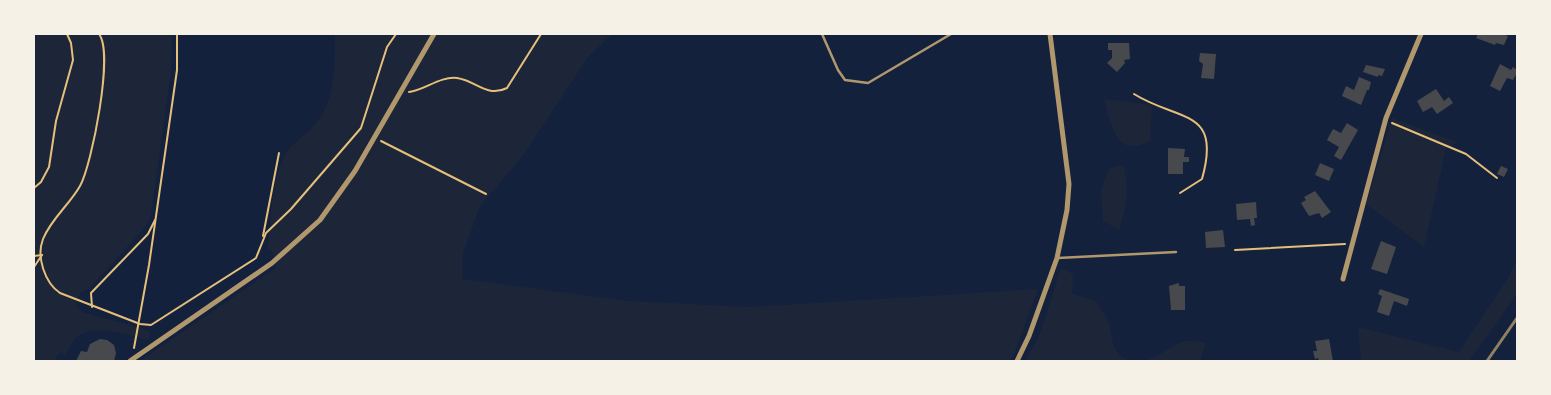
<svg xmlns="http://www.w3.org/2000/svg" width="1551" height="395" viewBox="0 0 1551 395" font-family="Ubuntu,sans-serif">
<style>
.green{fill:#1d2539}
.building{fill:#48494c}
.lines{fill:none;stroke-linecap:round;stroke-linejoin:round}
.path{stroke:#e5c07b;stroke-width:2}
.service{stroke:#b1986c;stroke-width:2.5}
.minor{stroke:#b1986c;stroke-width:5}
.rail{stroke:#918062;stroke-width:3}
</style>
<rect width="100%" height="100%" fill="#14213d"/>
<g class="green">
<path d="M 34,34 L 171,34 L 172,37 L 171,72 L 151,215 L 145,227 L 89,289 L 80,293 L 76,306 L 82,312 L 150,331 L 149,340 C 131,336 91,322 76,338 C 72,343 68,350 65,355 L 60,352 L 54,361 L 34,361 Z"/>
<path d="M 335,34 L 612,34 L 588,57 L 522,157 L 480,206 L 463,253 L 462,279 L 628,301 L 749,307 L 1038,289 L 1013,357 L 1010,361 L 140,361 L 276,268 L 272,251 L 268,249 C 271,219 271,182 285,155 C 292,142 308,134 317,122 C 336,98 335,63 335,34 Z"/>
<path d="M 1104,99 L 1152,105 L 1150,141 C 1115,159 1112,125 1104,99 Z"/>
<path d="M 1392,118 L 1457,142 L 1446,149 L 1424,247 L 1366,204 Z"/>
<path d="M 1123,165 C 1130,187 1126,208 1119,230 L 1103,221 L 1101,190 L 1109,168 Z"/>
<path d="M 1517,260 L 1517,294 L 1469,361 L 1361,361 L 1358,327 L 1459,352 L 1508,278 Z"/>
<path d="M 1061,268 L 1073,274 L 1072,294 L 1096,301 C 1100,307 1105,314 1108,321 C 1111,331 1111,345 1119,354 C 1140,377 1167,345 1186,341 C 1192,340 1200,342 1206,343 L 1200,361 L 1025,361 L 1039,337 Z"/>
</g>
<g class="building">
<path d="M 1478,34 L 1502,34 L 1508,36 L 1504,45 L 1496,43 L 1495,45 L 1476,38 Z"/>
<path d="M 1108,43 L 1129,43 L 1130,59 L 1124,60 L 1125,63 L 1117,72 L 1107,63 L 1112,58 L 1112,50 L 1108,50 Z"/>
<path d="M 1200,53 L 1216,54 L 1214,79 L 1201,78 L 1203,64 L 1199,61 Z"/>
<path d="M 1500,64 L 1511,70 L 1513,67 L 1517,70 L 1517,73 L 1513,80 L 1507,78 L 1500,91 L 1490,86 Z"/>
<path d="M 1366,65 L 1385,69 L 1382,76 L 1378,75 L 1378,77 L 1363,72 Z"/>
<path d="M 1359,77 L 1371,82 L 1369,90 L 1367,90 L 1361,105 L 1342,96 L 1346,86 L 1354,90 Z"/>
<path d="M 1436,89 L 1444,101 L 1449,97 L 1453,103 L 1437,114 L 1432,107 L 1423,112 L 1417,101 Z"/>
<path d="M 1347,123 L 1358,130 L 1341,160 L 1334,156 L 1339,147 L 1327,140 L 1333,129 L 1341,133 Z"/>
<path d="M 1168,148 L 1185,149 L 1184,157 L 1189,157 L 1189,162 L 1183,162 L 1183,174 L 1168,174 Z"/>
<path d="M 1320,163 L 1334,169 L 1329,181 L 1315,175 Z"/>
<path d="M 1501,166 L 1508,169 L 1504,177 L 1497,174 Z"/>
<path d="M 1315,191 L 1331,212 L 1322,218 L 1319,213 L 1309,216 L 1301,203 L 1306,200 L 1304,197 Z"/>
<path d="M 1256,202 L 1257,218 L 1254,218 L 1255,225 L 1251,226 L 1250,219 L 1237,220 L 1236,204 Z"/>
<path d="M 1223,230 L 1225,247 L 1206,248 L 1205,232 Z"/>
<path d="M 1381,241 L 1396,247 L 1387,274 L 1371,269 Z"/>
<path d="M 1179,283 L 1179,286 L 1185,286 L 1185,310 L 1171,310 L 1169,286 Z"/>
<path d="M 1380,289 L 1409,299 L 1407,306 L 1394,301 L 1389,316 L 1377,312 L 1382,296 L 1378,294 Z"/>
<path d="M 100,339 L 107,340 L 114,345 L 116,353 L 114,361 L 76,361 L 81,351 L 87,352 L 90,344 Z"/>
<path d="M 1329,339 L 1333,361 L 1319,361 L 1318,358 L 1315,359 L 1313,351 L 1317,351 L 1315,341 Z"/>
</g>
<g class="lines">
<g class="path">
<path d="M 99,34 C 114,53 92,164 80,186 C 70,204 51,219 43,239 C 36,257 45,283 60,293 L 140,324 L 151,325 L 256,258 L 266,233 L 291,209 L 361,128 L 387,47 L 396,34"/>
<path d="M 409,92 C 425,90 440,76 457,78 C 477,81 487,98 507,88 L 541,34"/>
<path d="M 1134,94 C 1179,122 1222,108 1202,179 L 1180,193"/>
<path d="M 1392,123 L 1466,154 L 1497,178"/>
<path d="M 381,141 L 486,194"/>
<path d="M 34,188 L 41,182 L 49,167 L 56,121 L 73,60 L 71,43 L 67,34"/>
<path d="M 263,236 L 279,153"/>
<path d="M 1235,250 L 1345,244"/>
<path d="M 34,256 L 42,255"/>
<path d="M 34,267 L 42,255"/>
<path d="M 92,307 L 91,293 L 148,234 L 155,220"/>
<path d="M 134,348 L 149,265 L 177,70 L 177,34"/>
</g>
<g class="service">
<path d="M 822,34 L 838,70 L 845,80 L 868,83 L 951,34"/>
<path d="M 1058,258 L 1176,252"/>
</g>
<g class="minor">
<path d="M 1343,279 L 1386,118 L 1421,34"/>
<path d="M 130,361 L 272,263 L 320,220 L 355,171 L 434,34"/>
<path d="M 1017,361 L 1029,336 L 1057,258 L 1067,210 L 1069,184 L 1050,34"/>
</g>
<path class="rail" d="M 1487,361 L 1517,318"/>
</g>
<rect width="1551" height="395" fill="none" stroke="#f6f1e7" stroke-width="70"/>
</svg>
